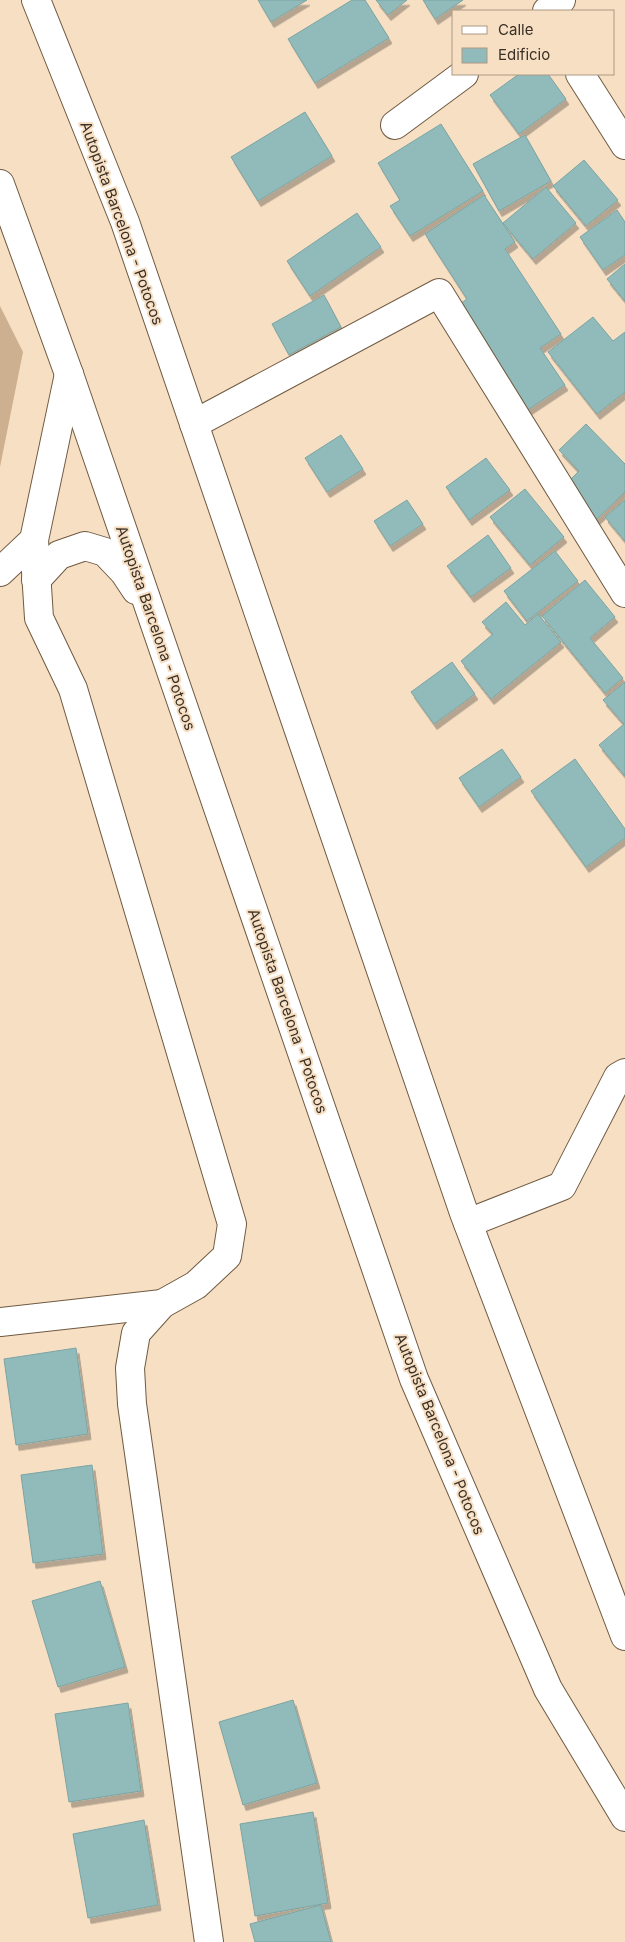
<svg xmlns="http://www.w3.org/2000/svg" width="625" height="1942" viewBox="0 0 625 1942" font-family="Inter,sans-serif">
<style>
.green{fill:#cdb08f}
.building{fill:#91bbba;stroke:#7ba4a3;filter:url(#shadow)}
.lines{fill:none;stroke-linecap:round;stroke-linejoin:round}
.minor-casing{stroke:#6f5a42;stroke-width:30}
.minor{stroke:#fff;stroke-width:28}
.labels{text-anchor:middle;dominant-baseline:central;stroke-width:4;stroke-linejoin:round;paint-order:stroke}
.street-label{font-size:15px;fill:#3a3026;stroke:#f7dfc3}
</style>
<defs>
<filter id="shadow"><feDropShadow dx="3" dy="5.5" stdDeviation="0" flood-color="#0004"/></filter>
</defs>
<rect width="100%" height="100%" fill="#f7dfc3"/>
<path class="green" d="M 0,306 L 23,352 L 0,467 Z"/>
<g class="building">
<path d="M 258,0 L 307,0 L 271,22 Z"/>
<path d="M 352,0 L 365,0 L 389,38 L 315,83 L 288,39 Z"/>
<path d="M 376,0 L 407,0 L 388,15 Z"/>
<path d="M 423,0 L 463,0 L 435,19 Z"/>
<path d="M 519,74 L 548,74 L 566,99 L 519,134 L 490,95 Z"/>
<path d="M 305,112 L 332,156 L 258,201 L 231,157 Z"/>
<path d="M 441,124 L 483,191 L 410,236 L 390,206 L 400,200 L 378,163 Z"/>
<path d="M 525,135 L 551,181 L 499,211 L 473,164 Z"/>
<path d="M 584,160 L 618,200 L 586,226 L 553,186 Z"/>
<path d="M 546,187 L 576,223 L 533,259 L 503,223 Z"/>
<path d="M 484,195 L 515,242 L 505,249 L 561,334 L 540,348 L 565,385 L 526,411 L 457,306 L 467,299 L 425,234 Z"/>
<path d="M 617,210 L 625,222 L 625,255 L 603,270 L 580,237 Z"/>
<path d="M 357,213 L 381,247 L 310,296 L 287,261 Z"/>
<path d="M 625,264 L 625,301 L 607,279 Z"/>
<path d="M 324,295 L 341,327 L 289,355 L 272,324 Z"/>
<path d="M 593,317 L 613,341 L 625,332 L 625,392 L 597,414 L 548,352 Z"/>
<path d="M 586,424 L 625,464 L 625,492 L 596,520 L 564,486 L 579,471 L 559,450 Z"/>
<path d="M 341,435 L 363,469 L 327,492 L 305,458 Z"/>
<path d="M 486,458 L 510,490 L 469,520 L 446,487 Z"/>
<path d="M 525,489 L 564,537 L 530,565 L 490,517 Z"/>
<path d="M 407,500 L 423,524 L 390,546 L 374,521 Z"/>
<path d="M 625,500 L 625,541 L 605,517 Z"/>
<path d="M 488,535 L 511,568 L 471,597 L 447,566 Z"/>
<path d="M 555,551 L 578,581 L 527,621 L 504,591 Z"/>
<path d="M 585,580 L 615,617 L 590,638 L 623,678 L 605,693 L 542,616 Z"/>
<path d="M 506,602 L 525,625 L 538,614 L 561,642 L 491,699 L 461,661 L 493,634 L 482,622 Z"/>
<path d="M 452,662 L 475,694 L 434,724 L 411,692 Z"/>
<path d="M 625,682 L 625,776 L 599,745 L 624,724 L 603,700 Z"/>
<path d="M 502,749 L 521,777 L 479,807 L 459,778 Z"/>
<path d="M 575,759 L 625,829 L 625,838 L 586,867 L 531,791 Z"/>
<path d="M 76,1348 L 88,1434 L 16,1445 L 4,1359 Z"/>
<path d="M 92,1465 L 103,1554 L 33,1563 L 21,1475 Z"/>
<path d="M 100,1581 L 125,1667 L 58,1687 L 32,1601 Z"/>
<path d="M 293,1700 L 317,1783 L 243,1805 L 219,1722 Z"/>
<path d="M 128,1703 L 141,1791 L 69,1802 L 55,1714 Z"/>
<path d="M 313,1812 L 328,1903 L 255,1916 L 240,1824 Z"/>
<path d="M 144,1820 L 158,1905 L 88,1918 L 73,1834 Z"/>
<path d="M 321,1905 L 331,1942 L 255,1942 L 250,1924 Z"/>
</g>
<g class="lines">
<defs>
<g id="minor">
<path d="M 36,0 L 125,222 L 464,1213 L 625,1636"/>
<path d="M 547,11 L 561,0"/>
<path d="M 580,74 L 625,145"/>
<path d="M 395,125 L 464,74"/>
<path d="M 0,184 L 69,374 L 414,1379 L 548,1689 L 625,1817"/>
<path d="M 194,424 L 439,293 L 625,593"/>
<path d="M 34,540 L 39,618 L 73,689 L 232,1224 L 227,1256 L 196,1285 L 162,1304 L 136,1333 L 130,1368 L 132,1404 L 209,1942"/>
<path d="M 0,572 L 34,540 L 69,374"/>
<path d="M 36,580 L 59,555 L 85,546 L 105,552 L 124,572 L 136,590"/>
<path d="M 468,1223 L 562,1186 L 618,1077 L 625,1073"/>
<path d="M 0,1322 L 162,1304"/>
</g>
</defs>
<use href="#minor" class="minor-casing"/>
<use href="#minor" class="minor"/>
</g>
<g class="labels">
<g class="street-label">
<text transform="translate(122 223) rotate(70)">Autopista Barcelona - Potocos</text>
<text transform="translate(156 628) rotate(71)">Autopista Barcelona - Potocos</text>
<text transform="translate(288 1011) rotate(71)">Autopista Barcelona - Potocos</text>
<text transform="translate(440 1434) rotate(68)">Autopista Barcelona - Potocos</text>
</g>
</g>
<rect x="452" y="10" width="162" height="65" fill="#f7dfc3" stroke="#ab9984"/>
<rect x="462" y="26" width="25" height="8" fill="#ffffff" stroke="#ab9984"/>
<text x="498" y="35" font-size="15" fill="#3a3026">Calle</text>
<rect x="462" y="48" width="25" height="15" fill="#91bbba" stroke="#ab9984"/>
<text x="498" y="60" font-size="15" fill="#3a3026">Edificio</text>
</svg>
